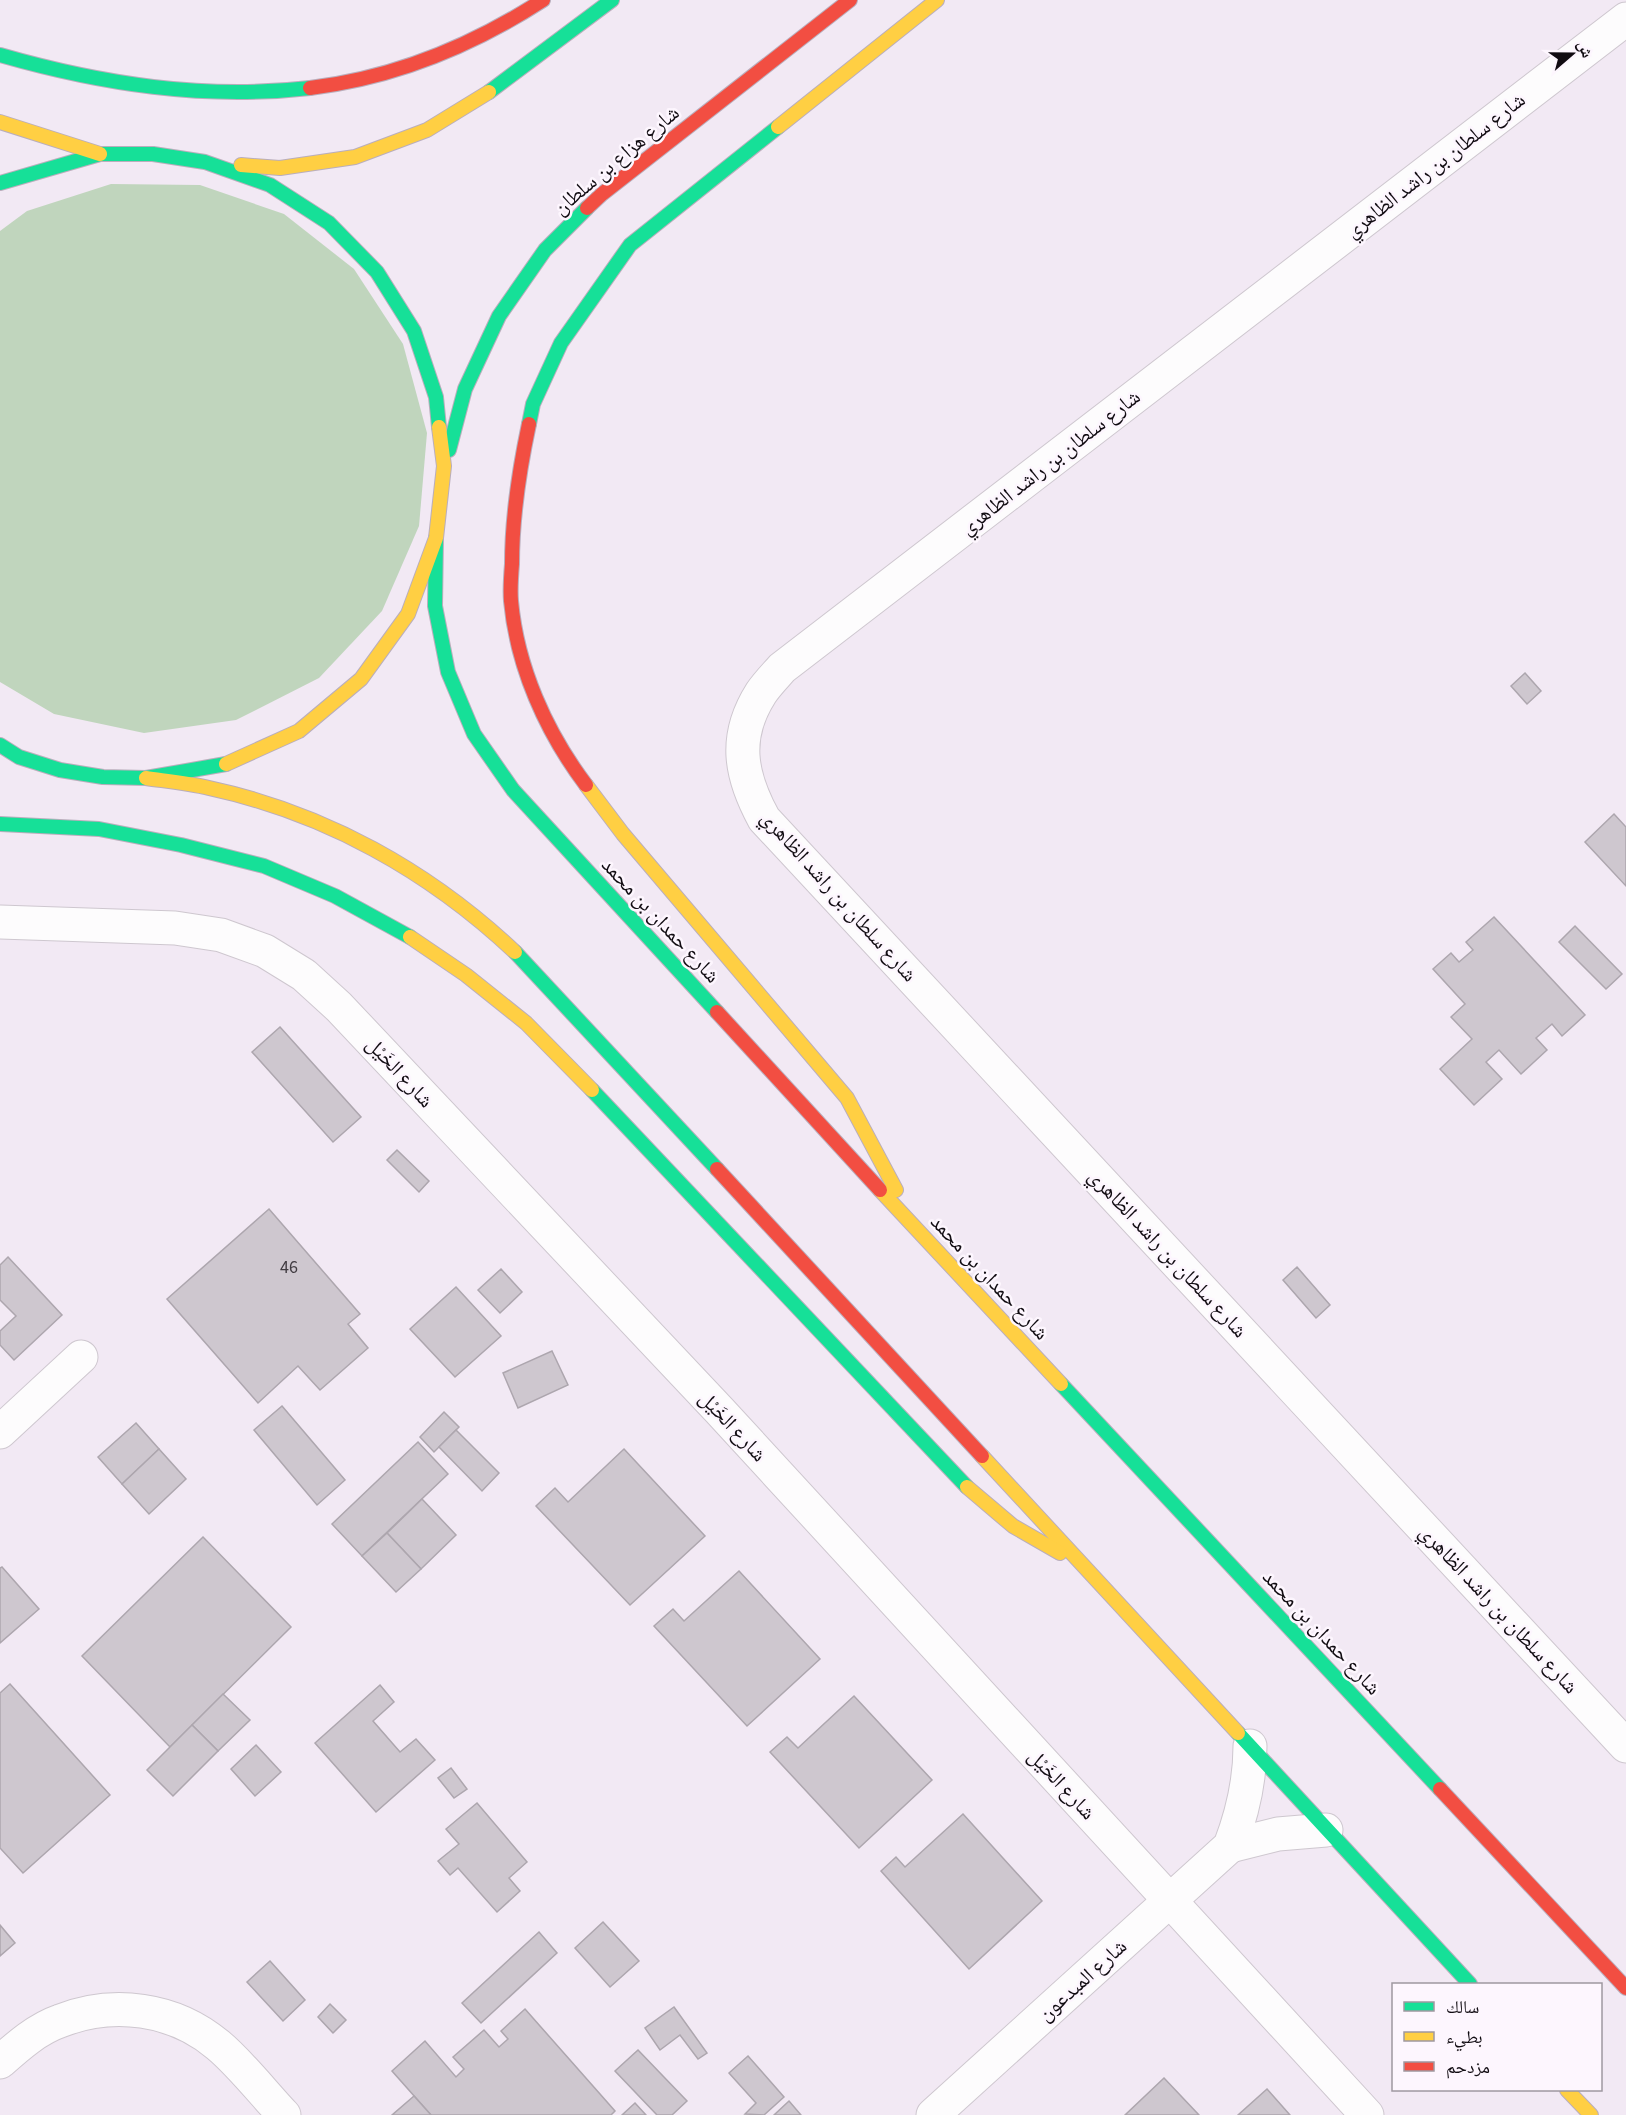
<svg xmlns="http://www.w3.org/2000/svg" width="1626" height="2115" viewBox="0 0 1626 2115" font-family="'Source Sans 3','Noto Naskh Arabic',sans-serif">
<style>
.water{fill:#c0d5bd}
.building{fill:#cec7cf;stroke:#ada6ae;stroke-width:1.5}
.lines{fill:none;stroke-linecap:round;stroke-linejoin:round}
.street-casing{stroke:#cec7cf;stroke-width:35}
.fast-casing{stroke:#baaebc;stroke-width:16}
.slow-casing{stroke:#baaebc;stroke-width:16}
.jam-casing{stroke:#baaebc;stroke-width:16}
.street{stroke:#fdfcfd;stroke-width:33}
.fast{stroke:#16e098;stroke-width:14}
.slow{stroke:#ffcf43;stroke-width:14}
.jam{stroke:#f24e42;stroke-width:14}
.labels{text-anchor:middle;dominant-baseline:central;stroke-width:5;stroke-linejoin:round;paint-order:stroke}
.number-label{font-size:18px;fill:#403b41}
.street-label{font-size:21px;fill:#110c12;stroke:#fdf6fe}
</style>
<rect width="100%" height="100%" fill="#f2e9f4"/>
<path class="water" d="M 111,184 L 200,185 L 284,214 L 354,269 L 403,344 L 427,433 L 419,526 L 382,611 L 319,678 L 236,720 L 144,733 L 54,714 L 0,682 L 0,231 L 27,211 Z"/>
<g class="building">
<path d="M 1525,673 L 1541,691 L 1527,704 L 1511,686 Z"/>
<path d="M 1614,814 L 1626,827 L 1626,886 L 1585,842 Z"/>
<path d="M 1494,917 L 1585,1015 L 1562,1036 L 1552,1024 L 1536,1038 L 1547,1050 L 1521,1074 L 1499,1050 L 1486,1062 L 1502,1079 L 1474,1105 L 1440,1069 L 1472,1039 L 1451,1017 L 1465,1004 L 1433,969 L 1451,953 L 1459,962 L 1473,950 L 1466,942 Z"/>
<path d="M 1575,926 L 1622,974 L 1606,989 L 1559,942 Z"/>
<path d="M 280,1027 L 361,1117 L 333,1142 L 252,1052 Z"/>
<path d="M 397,1150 L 429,1181 L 419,1192 L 387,1160 Z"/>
<path d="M 269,1209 L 360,1314 L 348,1324 L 368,1348 L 320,1390 L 298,1366 L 258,1403 L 167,1299 Z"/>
<path d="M 8,1257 L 62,1315 L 14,1360 L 0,1345 L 0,1331 L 16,1316 L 0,1300 L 0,1265 Z"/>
<path d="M 1297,1267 L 1330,1305 L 1316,1318 L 1283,1280 Z"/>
<path d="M 501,1269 L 522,1292 L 500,1313 L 478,1290 Z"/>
<path d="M 456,1287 L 501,1336 L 455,1377 L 410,1329 Z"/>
<path d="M 552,1351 L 568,1385 L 518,1408 L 503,1373 Z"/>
<path d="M 282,1406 L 345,1480 L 317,1505 L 254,1430 Z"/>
<path d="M 444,1412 L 459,1427 L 434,1452 L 420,1437 Z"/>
<path d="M 136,1423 L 159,1449 L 122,1484 L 98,1457 Z"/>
<path d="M 456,1430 L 499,1473 L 482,1491 L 439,1447 Z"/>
<path d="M 418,1442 L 448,1474 L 362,1556 L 332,1524 Z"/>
<path d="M 159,1449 L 186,1479 L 149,1514 L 122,1484 Z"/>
<path d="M 624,1449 L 705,1536 L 630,1605 L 536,1506 L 555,1488 L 568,1502 Z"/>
<path d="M 422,1499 L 456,1535 L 421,1569 L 387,1533 Z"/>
<path d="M 387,1533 L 421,1569 L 396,1592 L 362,1556 Z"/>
<path d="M 203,1537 L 291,1627 L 170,1747 L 82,1656 Z"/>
<path d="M 2,1567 L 39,1609 L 0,1643 L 0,1568 Z"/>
<path d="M 739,1571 L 820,1659 L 747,1726 L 654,1626 L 673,1609 L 684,1621 Z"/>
<path d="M 10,1684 L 110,1795 L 23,1873 L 0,1848 L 0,1693 Z"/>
<path d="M 380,1685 L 394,1702 L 373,1721 L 400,1752 L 416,1739 L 435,1760 L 376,1812 L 315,1743 Z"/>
<path d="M 223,1694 L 250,1720 L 218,1751 L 192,1725 Z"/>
<path d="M 854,1696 L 932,1780 L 859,1848 L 770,1752 L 787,1737 L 798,1748 Z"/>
<path d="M 192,1725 L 218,1751 L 173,1796 L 147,1770 Z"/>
<path d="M 256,1745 L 281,1772 L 255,1796 L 231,1769 Z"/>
<path d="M 451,1768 L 467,1789 L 454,1798 L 438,1778 Z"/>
<path d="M 477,1803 L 527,1862 L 509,1878 L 520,1891 L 497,1912 L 458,1868 L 450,1875 L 438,1861 L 459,1844 L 446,1829 Z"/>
<path d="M 963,1814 L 1042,1901 L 969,1969 L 881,1871 L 896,1857 L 905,1867 Z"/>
<path d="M 603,1922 L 639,1961 L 610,1987 L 575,1948 Z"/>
<path d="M 0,1925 L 15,1943 L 0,1956 Z"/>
<path d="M 539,1932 L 557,1953 L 481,2023 L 462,2003 Z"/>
<path d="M 270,1961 L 305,2000 L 283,2021 L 247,1982 Z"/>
<path d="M 330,2004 L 346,2020 L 333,2033 L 318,2017 Z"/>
<path d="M 674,2007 L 707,2053 L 698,2059 L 680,2035 L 660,2050 L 645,2028 Z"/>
<path d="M 525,2009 L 615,2111 L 611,2115 L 431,2115 L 392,2071 L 425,2041 L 456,2077 L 464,2069 L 453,2057 L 484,2030 L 499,2047 L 508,2039 L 501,2031 Z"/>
<path d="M 638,2050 L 687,2101 L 672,2115 L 657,2115 L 615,2071 Z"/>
<path d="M 748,2056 L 784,2097 L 764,2115 L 745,2114 L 756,2103 L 729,2073 Z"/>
<path d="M 1164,2078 L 1199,2115 L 1125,2115 Z"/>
<path d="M 1267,2089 L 1290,2115 L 1238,2115 Z"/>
<path d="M 414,2096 L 431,2115 L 392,2115 Z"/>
<path d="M 789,2101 L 801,2115 L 774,2115 Z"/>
<path d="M 635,2103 L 646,2115 L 622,2115 Z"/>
</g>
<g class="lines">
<defs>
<g id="street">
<path d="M 1626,19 L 782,668 C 775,676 767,684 761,693 C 733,737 740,775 764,819 L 1626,1746"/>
<path d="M 0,922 L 175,928 L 221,935 L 265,951 L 304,975 L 339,1007 L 719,1410 L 1367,2115"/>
<path d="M 0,1432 L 81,1357"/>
<path d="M 1230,1846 L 1278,1834 L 1326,1830"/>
<path d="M 0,2062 C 18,2046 37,2029 60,2021 C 113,2000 174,2008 218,2045 C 240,2063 264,2094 284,2115"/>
<path d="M 933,2115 L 1230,1846 C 1243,1812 1250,1781 1250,1746"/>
</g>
<g id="fast">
<path d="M 0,55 C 101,84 204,100 310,88"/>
<path d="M 489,92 L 612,0"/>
<path d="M 0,183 L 100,154 L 153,154 L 205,162 L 270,185 L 329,223 L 377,272 L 414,331 L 436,397 L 439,427"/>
<path d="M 529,424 L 533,404 L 561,343 L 630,245 L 778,127"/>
<path d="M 449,450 L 465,389 L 499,316 L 545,250 L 587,208"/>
<path d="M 436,538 L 435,606 L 448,672 L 474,734 L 513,790 L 717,1012"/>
<path d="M 0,745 L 19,757 L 60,770 L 103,777 L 146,778 L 226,764"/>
<path d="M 0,824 L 99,829 L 181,845 L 264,866 L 335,896 L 410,937"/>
<path d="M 515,952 L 717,1169"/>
<path d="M 592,1090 L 967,1487"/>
<path d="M 1061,1384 L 1440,1789"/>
<path d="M 1238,1733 L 1470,1984"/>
</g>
<g id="slow">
<path d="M 0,122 L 100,154"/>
<path d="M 778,127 L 937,0"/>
<path d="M 241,165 L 280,168 L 355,157 L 427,130 L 489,92"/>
<path d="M 226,764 L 299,731 L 361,679 L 408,614 L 436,538 L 444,466 L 439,427"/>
<path d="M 146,778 C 167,781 188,783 209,788 C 325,813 429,871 515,952"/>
<path d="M 586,785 L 623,834 L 847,1098 L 896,1190"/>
<path d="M 410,937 L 466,975 L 526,1023 L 592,1090"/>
<path d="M 880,1190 L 1061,1384"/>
<path d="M 982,1456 L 1238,1733"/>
<path d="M 967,1487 L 1013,1526 L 1060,1553"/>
<path d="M 1567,2090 L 1591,2115"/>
</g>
<g id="jam">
<path d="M 310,88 C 393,78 472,46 543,0"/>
<path d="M 587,208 L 602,194 L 850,0"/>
<path d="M 529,424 C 519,471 512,517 512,564 C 511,576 510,589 511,601 C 517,667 546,732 586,785"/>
<path d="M 717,1012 L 880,1190"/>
<path d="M 717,1169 L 982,1456"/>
<path d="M 1440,1789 L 1626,1988"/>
</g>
</defs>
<use href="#street" class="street-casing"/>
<use href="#fast" class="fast-casing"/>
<use href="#slow" class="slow-casing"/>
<use href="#jam" class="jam-casing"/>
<use href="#street" class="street"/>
<use href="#fast" class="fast"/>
<use href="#slow" class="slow"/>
<use href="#jam" class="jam"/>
</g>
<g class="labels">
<g class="number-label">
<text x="289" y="1267">46</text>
</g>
<g class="street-label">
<text transform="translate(616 160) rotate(-40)">شارع هزاع بن سلطان</text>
<text transform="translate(1435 165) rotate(-38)">شارع سلطان بن راشد الظاهري</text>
<text transform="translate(1050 462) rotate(-38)">شارع سلطان بن راشد الظاهري</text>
<text transform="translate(839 896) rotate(48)">شارع سلطان بن راشد الظاهري</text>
<text transform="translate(661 920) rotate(47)">شارع حمدان بن محمد</text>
<text transform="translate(400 1072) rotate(47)">شارع الخَيْل</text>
<text transform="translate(1168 1253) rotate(47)">شارع سلطان بن راشد الظاهري</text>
<text transform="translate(990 1277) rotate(47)">شارع حمدان بن محمد</text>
<text transform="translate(733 1426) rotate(47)">شارع الخَيْل</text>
<text transform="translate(1499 1609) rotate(47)">شارع سلطان بن راشد الظاهري</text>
<text transform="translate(1322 1632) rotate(47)">شارع حمدان بن محمد</text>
<text transform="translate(1062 1784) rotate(47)">شارع الخَيْل</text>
<text transform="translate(1082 1980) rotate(-42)">شارع المبدعون</text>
</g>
</g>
<rect x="1392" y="1983" width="210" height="108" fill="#fdf6fe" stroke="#9f98a0" stroke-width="1.5"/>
<rect x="1404" y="2002" width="30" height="9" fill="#16e098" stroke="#9f98a0" stroke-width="1.5"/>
<text x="1446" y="2013" font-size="18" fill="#110c12">سالك</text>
<rect x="1404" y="2032" width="30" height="9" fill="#ffcf43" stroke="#9f98a0" stroke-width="1.5"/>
<text x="1446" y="2043" font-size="18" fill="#110c12">بطيء</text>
<rect x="1404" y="2062" width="30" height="9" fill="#f24e42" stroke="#9f98a0" stroke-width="1.5"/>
<text x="1446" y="2073" font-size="18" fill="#110c12">مزدحم</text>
<g transform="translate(1572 54) rotate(70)" stroke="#fdf6fe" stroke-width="4.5" paint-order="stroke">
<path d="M0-4.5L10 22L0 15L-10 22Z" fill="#110c12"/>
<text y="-9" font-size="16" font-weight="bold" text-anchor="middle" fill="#110c12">ش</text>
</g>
</svg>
